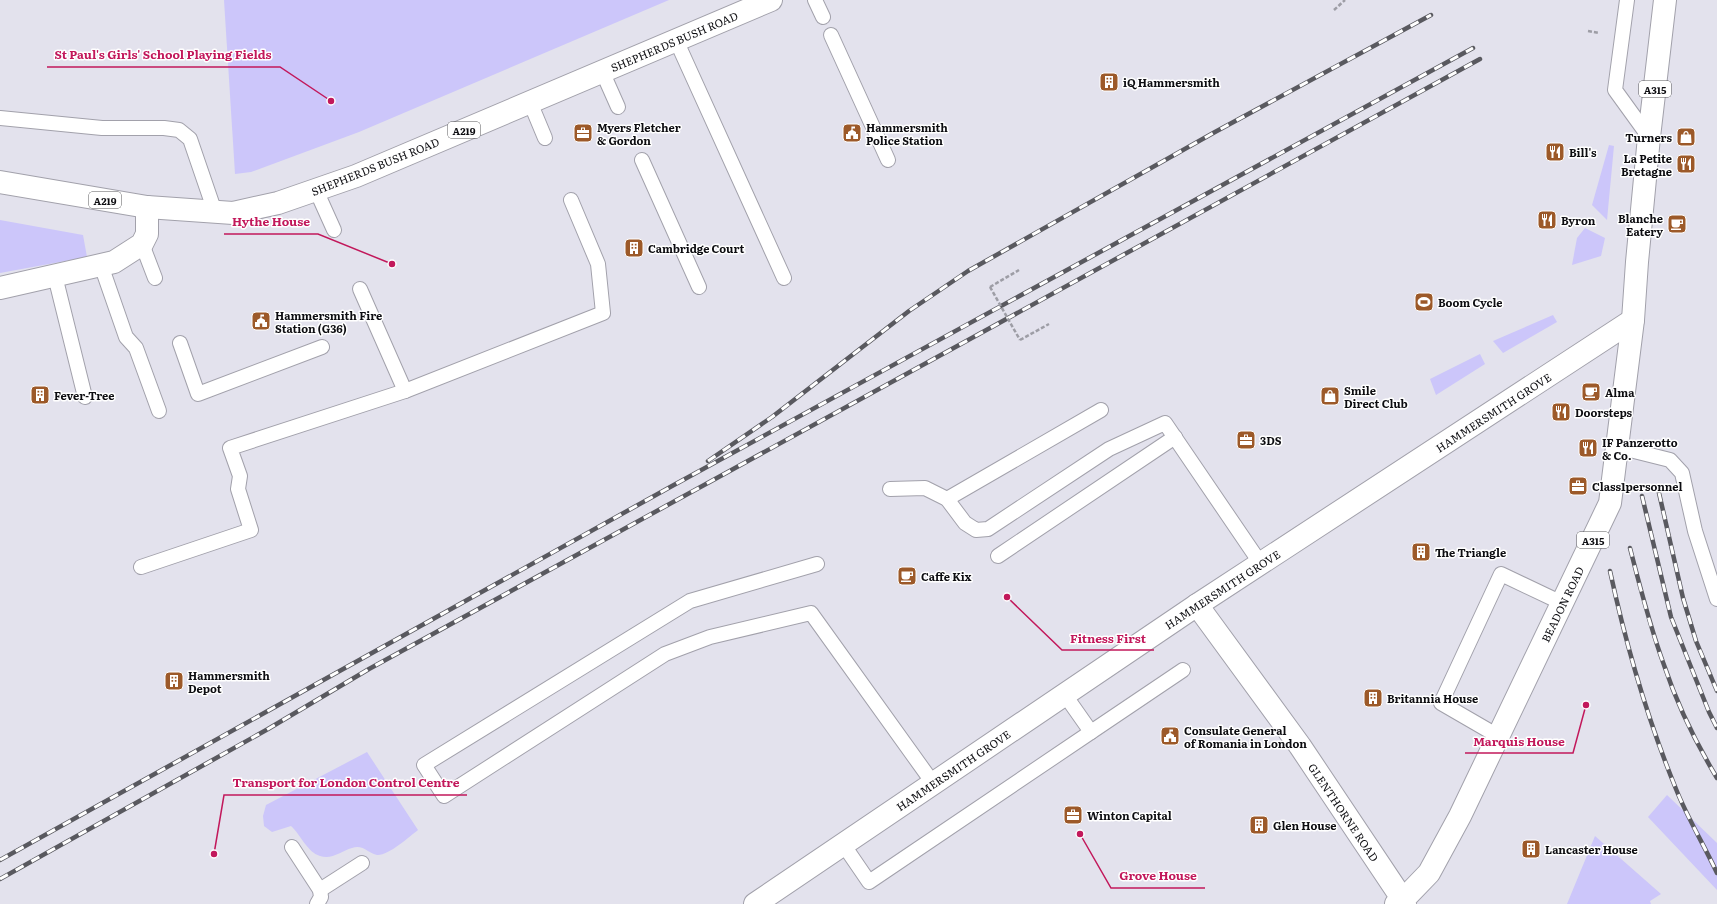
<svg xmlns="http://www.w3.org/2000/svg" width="1717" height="904" viewBox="0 0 1717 904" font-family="Literata,serif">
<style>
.green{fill:#ccc6fa}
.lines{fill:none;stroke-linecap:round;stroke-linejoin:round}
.lane-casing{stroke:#a2a1ab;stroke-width:16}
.street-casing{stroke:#a2a1ab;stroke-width:24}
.primary-casing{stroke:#a2a1ab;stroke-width:24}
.path{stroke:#9d9da5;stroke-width:2.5;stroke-dasharray:4 2;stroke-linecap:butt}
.lane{stroke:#fff;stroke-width:14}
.street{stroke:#fff;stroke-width:22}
.primary{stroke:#fff;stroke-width:22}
.rail-casing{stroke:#59595f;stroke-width:4.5}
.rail{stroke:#fff;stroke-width:3;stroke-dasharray:9;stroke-linecap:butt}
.path-bridge{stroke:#9d9da5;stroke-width:2.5;stroke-dasharray:4 2;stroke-linecap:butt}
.labels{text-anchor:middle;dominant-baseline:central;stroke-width:3;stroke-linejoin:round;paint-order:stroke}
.shield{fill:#fff;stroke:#565658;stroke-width:1}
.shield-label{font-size:10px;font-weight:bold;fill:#0d0d11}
.street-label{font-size:11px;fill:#0d0d11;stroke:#fff}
.poi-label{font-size:11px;font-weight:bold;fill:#0d0d11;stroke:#fff;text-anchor:start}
.leader{fill:none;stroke:#c2185b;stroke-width:1.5}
.callout-dot{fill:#c2185b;stroke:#fff;stroke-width:1.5}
.callout-label{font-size:12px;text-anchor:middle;font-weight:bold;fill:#c2185b;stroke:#fff;stroke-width:3;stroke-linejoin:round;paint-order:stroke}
</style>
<rect width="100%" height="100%" fill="#e3e2ed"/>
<g class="green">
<path d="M 224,0 L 669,0 L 359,132 L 251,172 L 235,174 Z"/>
<path d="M 1609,145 L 1614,146 L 1607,220 L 1592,205 Z"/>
<path d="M 0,220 L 83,235 L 87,257 L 0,273 Z"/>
<path d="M 1585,228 L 1605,238 L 1601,256 L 1572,265 L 1577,238 Z"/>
<path d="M 1553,315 L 1557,322 L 1503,353 L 1493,341 Z"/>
<path d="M 1480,354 L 1485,364 L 1436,395 L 1430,379 Z"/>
<path d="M 367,752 L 418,830 C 409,837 388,856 377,855 C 369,854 363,844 352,848 C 341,851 332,860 320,856 C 307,852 301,835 291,826 L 272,832 L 264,826 L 263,816 L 266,805 Z"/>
<path d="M 1667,795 L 1717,843 L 1717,890 L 1648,817 Z"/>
<path d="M 1595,836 L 1661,894 L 1650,901 L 1651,904 L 1567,904 Z"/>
</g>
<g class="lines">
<defs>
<g id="lane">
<path d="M 815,0 L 823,17"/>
<path d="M 1627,0 L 1615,90 L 1649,137"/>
<path d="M 831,35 L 888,160"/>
<path d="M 676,40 L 784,278"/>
<path d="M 602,71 L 618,107"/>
<path d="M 530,102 L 545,138"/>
<path d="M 0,118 L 102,128 L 164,128 L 179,130 L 190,139 L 215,212"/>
<path d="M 642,160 L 699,287"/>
<path d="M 316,190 L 334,230"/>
<path d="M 142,244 L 155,278"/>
<path d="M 101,265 L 126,337 L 136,348 L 159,411"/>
<path d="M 55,276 L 85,397"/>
<path d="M 360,289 L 405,391"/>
<path d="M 180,343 L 198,394 L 322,347"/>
<path d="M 1618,447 L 1670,460 L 1682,473 L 1695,531 L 1717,599"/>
<path d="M 890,489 L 925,488 L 947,499 L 965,523 L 976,530 L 988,529 L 1109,449 L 1165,423 L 1261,564"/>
<path d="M 947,499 L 1101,410"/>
<path d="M 998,556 L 1175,437"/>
<path d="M 817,564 L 690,601 L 424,765 L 444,796 L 665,654 L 710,637 L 811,613 L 933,783"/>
<path d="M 141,567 L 251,530 L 238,489 L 240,476 L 230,448 L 405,391 L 603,313 L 598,264 L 571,200"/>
<path d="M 1091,732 L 1183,670"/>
<path d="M 1498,736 L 1441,703 L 1501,574 L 1562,603"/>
<path d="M 843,844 L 869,882 L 1091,732 L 1065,695"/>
<path d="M 292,847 L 320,890 L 321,897 L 317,904"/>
<path d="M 320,890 L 362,863"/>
</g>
<g id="street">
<path d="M 0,288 L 114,262 L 142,244 L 147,234 L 147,207"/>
<path d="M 1197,605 L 1300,746 L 1403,900 L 1396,904"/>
<path d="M 755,904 L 1197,605 L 1633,320"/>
</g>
<g id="primary">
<path d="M 0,182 L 147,207 L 233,213 L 278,203 L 356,176 L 771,0"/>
<path d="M 1405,904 L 1403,900 L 1429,873 L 1460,816 L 1610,503 L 1633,320 L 1637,262 L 1649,137 L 1665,0"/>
</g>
</defs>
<use href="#lane" class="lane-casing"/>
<use href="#street" class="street-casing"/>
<use href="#primary" class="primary-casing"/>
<g class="path">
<path d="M 1334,10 L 1345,0"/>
<path d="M 1588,31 L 1599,33"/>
<path d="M 990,287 L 1019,270"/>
<path d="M 1020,340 L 1049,324"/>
</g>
<use href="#lane" class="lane"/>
<use href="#street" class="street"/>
<use href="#primary" class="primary"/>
<defs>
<g id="rail">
<path d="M 708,461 L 772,417 L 909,311 L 968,271 L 1215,132 L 1431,15"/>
<path d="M 1659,493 L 1683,598 L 1696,641 L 1717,691"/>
<path d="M 1642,496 L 1671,617 L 1709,712 L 1717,728"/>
<path d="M 1630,548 C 1640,587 1650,627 1664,665 C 1677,704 1696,743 1717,778"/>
<path d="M 1610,571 C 1626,645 1647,718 1676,789 C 1687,817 1704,845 1717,873"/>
<path d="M 0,860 L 672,486 L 1473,48"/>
<path d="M 0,879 L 268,729 L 369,669 L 1480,59"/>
</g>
</defs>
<use href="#rail" class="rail-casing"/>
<use href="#rail" class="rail"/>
<path class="path-bridge" d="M 990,287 L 1020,340"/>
</g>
<defs>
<symbol id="building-square" viewBox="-11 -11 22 22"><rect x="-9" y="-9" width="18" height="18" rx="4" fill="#9c5929" stroke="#fff"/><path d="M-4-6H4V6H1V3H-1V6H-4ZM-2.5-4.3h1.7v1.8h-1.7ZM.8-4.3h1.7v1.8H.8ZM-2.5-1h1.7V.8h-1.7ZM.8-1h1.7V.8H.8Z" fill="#fff"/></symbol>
<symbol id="office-square" viewBox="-11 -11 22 22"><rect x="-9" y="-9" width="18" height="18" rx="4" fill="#9c5929" stroke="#fff"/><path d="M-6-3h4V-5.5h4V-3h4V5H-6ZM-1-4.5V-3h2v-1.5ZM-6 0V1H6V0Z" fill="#fff"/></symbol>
<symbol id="civic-square" viewBox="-11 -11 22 22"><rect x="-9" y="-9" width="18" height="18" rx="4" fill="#9c5929" stroke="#fff"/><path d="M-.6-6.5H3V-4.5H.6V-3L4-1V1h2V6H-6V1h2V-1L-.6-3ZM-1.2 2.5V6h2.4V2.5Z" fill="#fff"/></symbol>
<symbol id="shop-square" viewBox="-11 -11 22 22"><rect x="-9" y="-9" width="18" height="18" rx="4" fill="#9c5929" stroke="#fff"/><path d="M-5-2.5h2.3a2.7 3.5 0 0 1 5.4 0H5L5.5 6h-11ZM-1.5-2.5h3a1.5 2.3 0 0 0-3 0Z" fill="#fff"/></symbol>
<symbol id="restaurant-square" viewBox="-11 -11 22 22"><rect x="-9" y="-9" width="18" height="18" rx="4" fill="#9c5929" stroke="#fff"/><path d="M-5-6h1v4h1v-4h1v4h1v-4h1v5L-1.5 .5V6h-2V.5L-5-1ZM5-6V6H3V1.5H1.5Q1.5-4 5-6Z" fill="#fff"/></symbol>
<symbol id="cafe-square" viewBox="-11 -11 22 22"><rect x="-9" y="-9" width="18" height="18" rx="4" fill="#9c5929" stroke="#fff"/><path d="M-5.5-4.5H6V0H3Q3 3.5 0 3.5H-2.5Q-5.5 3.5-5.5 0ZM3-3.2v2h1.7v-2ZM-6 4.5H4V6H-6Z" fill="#fff"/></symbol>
<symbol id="stadium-square" viewBox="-11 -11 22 22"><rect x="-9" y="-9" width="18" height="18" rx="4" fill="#9c5929" stroke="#fff"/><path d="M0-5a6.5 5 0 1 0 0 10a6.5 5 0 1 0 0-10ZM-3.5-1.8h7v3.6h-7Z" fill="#fff"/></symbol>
</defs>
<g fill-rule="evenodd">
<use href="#building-square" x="1098" y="71" width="22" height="22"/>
<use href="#office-square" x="572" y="122" width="22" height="22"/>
<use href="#civic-square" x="841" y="122" width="22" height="22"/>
<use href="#shop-square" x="1675" y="126" width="22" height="22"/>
<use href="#restaurant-square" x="1544" y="141" width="22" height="22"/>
<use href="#restaurant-square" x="1675" y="153" width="22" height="22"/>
<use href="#restaurant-square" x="1536" y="209" width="22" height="22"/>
<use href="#cafe-square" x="1666" y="213" width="22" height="22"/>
<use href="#building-square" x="623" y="237" width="22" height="22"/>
<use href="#stadium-square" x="1413" y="291" width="22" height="22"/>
<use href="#civic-square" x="250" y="310" width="22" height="22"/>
<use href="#cafe-square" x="1580" y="381" width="22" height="22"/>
<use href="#building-square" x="29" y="384" width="22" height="22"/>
<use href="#shop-square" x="1319" y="385" width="22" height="22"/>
<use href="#restaurant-square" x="1550" y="401" width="22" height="22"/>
<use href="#office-square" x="1235" y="429" width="22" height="22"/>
<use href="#restaurant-square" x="1577" y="437" width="22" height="22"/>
<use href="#office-square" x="1567" y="475" width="22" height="22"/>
<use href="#building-square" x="1410" y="541" width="22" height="22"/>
<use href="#cafe-square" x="896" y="565" width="22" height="22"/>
<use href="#building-square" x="163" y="670" width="22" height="22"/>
<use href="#building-square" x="1362" y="687" width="22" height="22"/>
<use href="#civic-square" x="1159" y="725" width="22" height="22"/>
<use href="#office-square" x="1062" y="804" width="22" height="22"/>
<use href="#building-square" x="1248" y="814" width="22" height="22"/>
<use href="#building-square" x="1520" y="838" width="22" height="22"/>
</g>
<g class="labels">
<g class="shield">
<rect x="1639" y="81" width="32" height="16" rx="3"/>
<rect x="448" y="122" width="32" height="16" rx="3"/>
<rect x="89" y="192" width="32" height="16" rx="3"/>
<rect x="1577" y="532" width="32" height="16" rx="3"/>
</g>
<g class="shield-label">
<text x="1655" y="89">A315</text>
<text x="464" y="130">A219</text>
<text x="105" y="200">A219</text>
<text x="1593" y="540">A315</text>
</g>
<g class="street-label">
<text transform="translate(674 41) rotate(-23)">SHEPHERDS BUSH ROAD</text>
<text transform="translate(375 166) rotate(-22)">SHEPHERDS BUSH ROAD</text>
<text transform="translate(1493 412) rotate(-33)">HAMMERSMITH GROVE</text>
<text transform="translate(1222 589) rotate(-33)">HAMMERSMITH GROVE</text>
<text transform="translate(1562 604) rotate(-64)">BEADON ROAD</text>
<text transform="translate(953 770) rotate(-34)">HAMMERSMITH GROVE</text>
<text transform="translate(1344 812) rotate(56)">GLENTHORNE ROAD</text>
</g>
<g class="poi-label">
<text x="1123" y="82">iQ Hammersmith</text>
<text x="597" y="127">Myers Fletcher<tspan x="597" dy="13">&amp; Gordon</tspan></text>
<text x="866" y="127">Hammersmith<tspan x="866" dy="13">Police Station</tspan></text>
<text x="1672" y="137" text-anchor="end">Turners</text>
<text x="1569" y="152">Bill's</text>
<text x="1672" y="158" text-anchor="end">La Petite<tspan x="1672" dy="13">Bretagne</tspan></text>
<text x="1663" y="218" text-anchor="end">Blanche<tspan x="1663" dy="13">Eatery</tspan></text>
<text x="1561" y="220">Byron</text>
<text x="648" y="248">Cambridge Court</text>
<text x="1438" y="302">Boom Cycle</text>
<text x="275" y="315">Hammersmith Fire<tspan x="275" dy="13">Station (G36)</tspan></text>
<text x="1344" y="390">Smile<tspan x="1344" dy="13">Direct Club</tspan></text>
<text x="1605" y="392">Alma</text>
<text x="54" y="395">Fever-Tree</text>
<text x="1575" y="412">Doorsteps</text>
<text x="1260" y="440">3DS</text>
<text x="1602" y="442">IF Panzerotto<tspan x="1602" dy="13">&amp; Co.</tspan></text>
<text x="1592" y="486">Class1personnel</text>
<text x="1435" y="552">The Triangle</text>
<text x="921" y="576">Caffe Kix</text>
<text x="188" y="675">Hammersmith<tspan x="188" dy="13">Depot</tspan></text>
<text x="1387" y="698">Britannia House</text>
<text x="1184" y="730">Consulate General<tspan x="1184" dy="13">of Romania in London</tspan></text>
<text x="1087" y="815">Winton Capital</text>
<text x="1273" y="825">Glen House</text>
<text x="1545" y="849">Lancaster House</text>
</g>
</g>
<path class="leader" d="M331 101L280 67H47M392 264L318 234H224M1007 597L1062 650H1154M1586 705L1573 753H1465M214 854L224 795H467M1080 834L1111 888H1205"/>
<g class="callout-dot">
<circle cx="331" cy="101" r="4"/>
<circle cx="392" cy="264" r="4"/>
<circle cx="1007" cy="597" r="4"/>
<circle cx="1586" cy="705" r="4"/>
<circle cx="214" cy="854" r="4"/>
<circle cx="1080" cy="834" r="4"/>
</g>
<g class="callout-label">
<text x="163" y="59">St Paul's Girls' School Playing Fields</text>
<text x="271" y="226">Hythe House</text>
<text x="1108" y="643">Fitness First</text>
<text x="1519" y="746">Marquis House</text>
<text x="346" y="787">Transport for London Control Centre</text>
<text x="1158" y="880">Grove House</text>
</g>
</svg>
